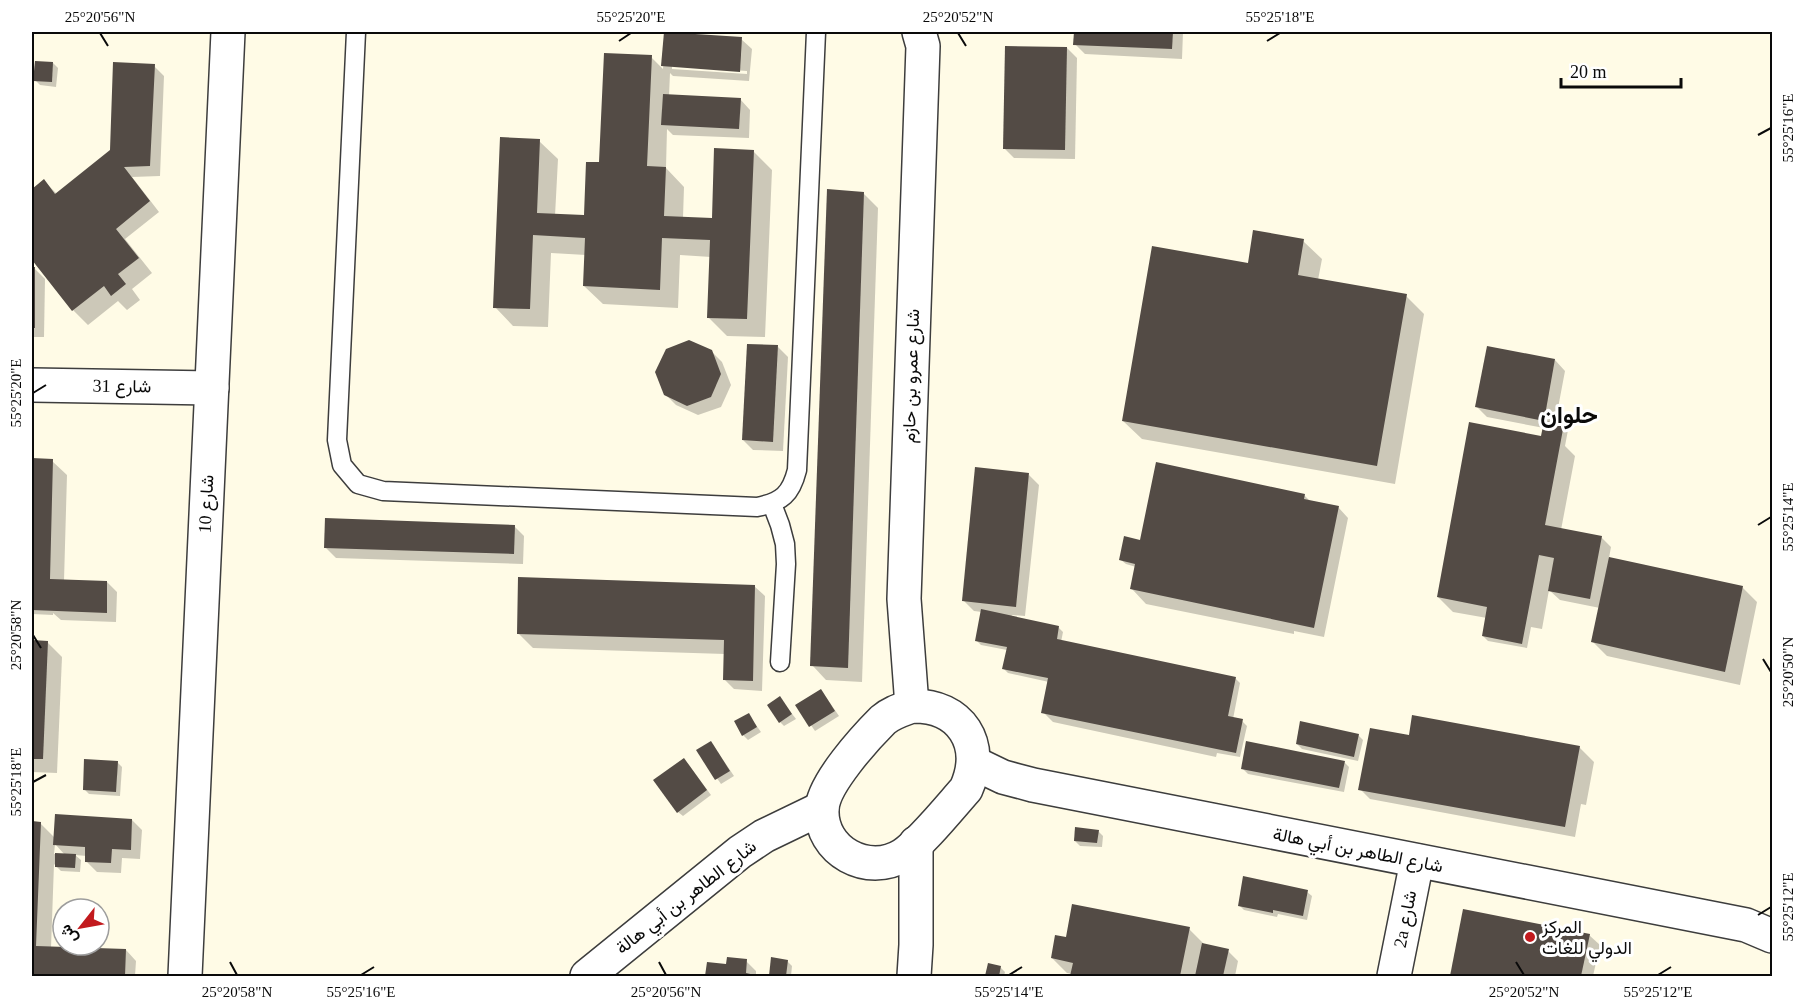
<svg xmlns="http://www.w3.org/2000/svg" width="1804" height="1008" viewBox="0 0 1804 1008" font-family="'Times New Roman',Vazirmatn,serif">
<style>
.shadow{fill:#0003;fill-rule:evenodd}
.building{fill:#534b45}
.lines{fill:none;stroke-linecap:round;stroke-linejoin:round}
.lane-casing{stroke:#3d3d3d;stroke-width:21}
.street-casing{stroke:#3d3d3d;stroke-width:36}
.lane{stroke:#fff;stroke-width:18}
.street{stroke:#fff;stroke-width:33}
.ticks{fill:none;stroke:#0a0a0a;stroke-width:2}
.poi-dot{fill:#c21a1e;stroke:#fff;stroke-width:2}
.labels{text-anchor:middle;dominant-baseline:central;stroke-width:6;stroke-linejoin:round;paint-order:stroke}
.street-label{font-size:18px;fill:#0a0a0a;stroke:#fff}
.poi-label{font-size:18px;fill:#0a0a0a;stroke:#fff;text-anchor:start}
.district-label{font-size:24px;font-weight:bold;fill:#0a0a0a;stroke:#fff}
.neatline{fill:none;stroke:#0a0a0a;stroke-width:2}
.ticks-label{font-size:15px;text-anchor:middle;fill:#0a0a0a}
</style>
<rect width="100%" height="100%" fill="#fffbe6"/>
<g class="shadow">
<path d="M 1052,32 L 1183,32 L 1182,59 L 1085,54 L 1075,44 L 1075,33 Z"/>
<path d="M 665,33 L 741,39 L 752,49 L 749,81 L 673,76 L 670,73 L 669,96 L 740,99 L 750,110 L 749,138 L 673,135 L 667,129 L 666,168 L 684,187 L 683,218 L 713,219 L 754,152 L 772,170 L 765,337 L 727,336 L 708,317 L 711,257 L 680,255 L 678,308 L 603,304 L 584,286 L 586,255 L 551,253 L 548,327 L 513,326 L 495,307 L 539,141 L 558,159 L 555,216 L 586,217 L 601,163 L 651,57 L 663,69 ZM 672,66 L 747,71 L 747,74 L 672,69 Z"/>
<path d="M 1067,48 L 1077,58 L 1075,159 L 1014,158 L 1004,148 Z"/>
<path d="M 53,63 L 58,68 L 56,87 L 40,85 L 35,80 Z"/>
<path d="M 154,66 L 164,76 L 160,176 L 132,177 L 159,212 L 125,239 L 152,273 L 132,289 L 140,300 L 127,310 L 118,301 L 88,325 L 73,310 L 32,258 L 32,191 L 44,181 L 57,194 L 112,151 Z"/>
<path d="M 863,193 L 878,208 L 862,682 L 826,680 L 812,665 Z"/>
<path d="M 1303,241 L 1322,259 L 1318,280 L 1406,296 L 1424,314 L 1395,484 L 1142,439 L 1123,421 L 1249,264 Z"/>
<path d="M 32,268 L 35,269 L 45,279 L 44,337 L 32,337 Z"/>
<path d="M 778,347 L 788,357 L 783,451 L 753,450 L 743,440 Z"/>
<path d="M 711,351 L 722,362 L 731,385 L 721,407 L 698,415 L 676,405 L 665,394 Z"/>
<path d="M 1555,360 L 1565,371 L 1555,424 L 1563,426 L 1568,430 L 1565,446 L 1575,456 L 1561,530 L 1601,537 L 1611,547 L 1609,558 L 1742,587 L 1757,602 L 1740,685 L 1607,656 L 1593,642 L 1600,608 L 1560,600 L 1549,590 L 1542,629 L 1531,627 L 1527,648 L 1488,641 L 1483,636 L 1487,618 L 1453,612 L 1438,597 L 1546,439 L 1544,428 L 1487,417 L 1477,407 Z"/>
<path d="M 32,460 L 52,461 L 67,475 L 64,581 L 107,582 L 117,592 L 116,622 L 61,620 L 53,613 L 53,615 L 32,614 Z"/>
<path d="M 1029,475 L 1039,485 L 1025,616 L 1012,615 L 1011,617 L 1058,627 L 1063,632 L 1061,642 L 1235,678 L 1240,683 L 1233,719 L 1242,721 L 1247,726 L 1240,757 L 1217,753 L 1216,757 L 1053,722 L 1043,712 L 1049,682 L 1008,673 L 1003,668 L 1007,650 L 981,645 L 976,640 L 982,612 L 974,611 L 964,601 Z"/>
<path d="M 1304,495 L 1311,502 L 1338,507 L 1348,518 L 1324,637 L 1294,631 L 1294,634 L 1146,604 L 1132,589 L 1136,567 L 1126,564 L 1121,560 Z"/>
<path d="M 514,526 L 524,536 L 523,564 L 336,558 L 326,548 Z"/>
<path d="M 754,586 L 765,596 L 762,691 L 734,689 L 724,679 L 725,654 L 533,648 L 519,634 Z"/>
<path d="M 32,642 L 47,642 L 62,657 L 57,773 L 32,772 Z"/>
<path d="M 821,690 L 839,716 L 815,731 L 797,705 Z"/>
<path d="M 780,698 L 796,719 L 784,726 L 780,722 Z"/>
<path d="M 748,714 L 761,732 L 748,740 L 743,735 Z"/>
<path d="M 1358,735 L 1363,740 L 1358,761 L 1302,749 L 1297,744 Z"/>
<path d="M 1410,737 L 1579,747 L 1594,762 L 1586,805 L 1581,804 L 1575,837 L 1370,799 L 1360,789 Z"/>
<path d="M 711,742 L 734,776 L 721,784 L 698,751 Z"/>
<path d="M 117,762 L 122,767 L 120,796 L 89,794 L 84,789 Z"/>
<path d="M 1344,762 L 1349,767 L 1344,792 L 1248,774 L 1243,769 Z"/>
<path d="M 688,764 L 711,795 L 683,816 L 678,812 Z"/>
<path d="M 132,820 L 142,830 L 140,859 L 122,858 L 121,873 L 97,872 L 87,862 L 87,856 L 75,855 L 81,860 L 80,872 L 61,871 L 54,864 L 51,948 L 126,950 L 136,961 L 135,976 L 32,976 L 32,823 L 40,823 L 55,838 ZM 55,844 L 65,855 L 54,854 Z"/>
<path d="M 1098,831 L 1103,836 L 1102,847 L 1080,846 L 1075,841 Z"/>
<path d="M 1307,892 L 1312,896 L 1307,920 L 1278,914 L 1277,917 L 1244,910 L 1239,905 Z"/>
<path d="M 1465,911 L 1589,935 L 1600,945 L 1593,976 L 1451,976 Z"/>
<path d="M 1189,929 L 1204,944 L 1228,951 L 1238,961 L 1235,976 L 1072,976 L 1072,974 L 1067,973 L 1052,958 L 1067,938 Z"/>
<path d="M 772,959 L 787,961 L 792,966 L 791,976 L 770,976 Z"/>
<path d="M 746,961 L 756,971 L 756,976 L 759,976 L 707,976 L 708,963 L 727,966 Z"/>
<path d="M 990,965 L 1000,967 L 1005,972 L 1004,976 L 986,976 Z"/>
</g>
<g class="building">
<path d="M 664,32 L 742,37 L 740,72 L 661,66 Z"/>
<path d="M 1074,32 L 1173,32 L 1172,49 L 1073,45 Z"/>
<path d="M 1005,46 L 1067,47 L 1065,150 L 1003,149 Z"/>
<path d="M 604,53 L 652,55 L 647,166 L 666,167 L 664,216 L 712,218 L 714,148 L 754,150 L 747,319 L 707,318 L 710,240 L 662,238 L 660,290 L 583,286 L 585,238 L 533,235 L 530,309 L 493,308 L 500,137 L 540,139 L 537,213 L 584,215 L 586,162 L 599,162 Z"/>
<path d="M 35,61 L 53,62 L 52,82 L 33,81 Z"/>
<path d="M 113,62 L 155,64 L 150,166 L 124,167 L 150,201 L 116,229 L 139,258 L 118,274 L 126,284 L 111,296 L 104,286 L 72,311 L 32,260 L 32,189 L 44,179 L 55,194 L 110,150 Z"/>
<path d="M 663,94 L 741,98 L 739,129 L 661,125 Z"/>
<path d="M 827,189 L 864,192 L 848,668 L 810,666 Z"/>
<path d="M 1253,230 L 1304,239 L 1298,275 L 1407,294 L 1377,466 L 1122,421 L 1152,246 L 1248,263 Z"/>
<rect x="32" y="267" width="3" height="61"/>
<path d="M 689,340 L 712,350 L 721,374 L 711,397 L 687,406 L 664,395 L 655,372 L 666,349 Z"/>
<path d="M 747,344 L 778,345 L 773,442 L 742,440 Z"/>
<path d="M 1487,346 L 1555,359 L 1544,421 L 1475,407 Z"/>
<path d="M 1544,421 L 1564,424 L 1545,525 L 1602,536 L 1590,599 L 1548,591 L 1554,558 L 1539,555 L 1522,644 L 1482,636 L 1487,607 L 1437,597 L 1469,422 L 1541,436 Z"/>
<path d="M 32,458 L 53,459 L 50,579 L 107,581 L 107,613 L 32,610 Z"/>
<path d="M 1156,462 L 1305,494 L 1304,499 L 1339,506 L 1314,628 L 1130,589 L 1135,564 L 1119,560 L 1124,536 L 1140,540 Z"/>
<path d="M 975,467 L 1029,473 L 1016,607 L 962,601 Z"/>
<path d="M 325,518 L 515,525 L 514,554 L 324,548 Z"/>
<path d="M 1609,557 L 1743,586 L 1725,672 L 1591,642 Z"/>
<path d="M 518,577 L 755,585 L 753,681 L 723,680 L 724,640 L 517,634 Z"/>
<path d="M 981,609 L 1059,626 L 1057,639 L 1236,677 L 1228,716 L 1243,719 L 1236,753 L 1041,713 L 1048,678 L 1002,669 L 1007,647 L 975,641 Z"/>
<path d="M 32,640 L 48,641 L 43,759 L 32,759 Z"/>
<path d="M 821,689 L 835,711 L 809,727 L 795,705 Z"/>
<path d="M 780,696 L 792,714 L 779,723 L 767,705 Z"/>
<path d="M 749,713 L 757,727 L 742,736 L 734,721 Z"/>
<path d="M 1412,715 L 1580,746 L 1565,827 L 1358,790 L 1370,728 L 1409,735 Z"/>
<path d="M 1300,721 L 1359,734 L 1354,757 L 1296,744 Z"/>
<path d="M 711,741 L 730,771 L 715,780 L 696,750 Z"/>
<path d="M 1246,741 L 1345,761 L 1339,788 L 1241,769 Z"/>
<path d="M 684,758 L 707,790 L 677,813 L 653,780 Z"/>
<path d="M 84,759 L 118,761 L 116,792 L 83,790 Z"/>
<path d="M 55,814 L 132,819 L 131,850 L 112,849 L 111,863 L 85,862 L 85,847 L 53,845 Z"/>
<path d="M 32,821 L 41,822 L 36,946 L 126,949 L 125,976 L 32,976 Z"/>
<path d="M 1075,827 L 1099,830 L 1097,843 L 1074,841 Z"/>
<path d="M 55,853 L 76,854 L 75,868 L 55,867 Z"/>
<path d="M 1243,876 L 1308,890 L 1303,916 L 1273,910 L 1273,913 L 1238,906 Z"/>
<path d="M 1072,904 L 1190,927 L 1180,976 L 1070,976 L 1073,963 L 1051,958 L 1055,935 L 1066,937 Z"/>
<path d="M 1463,909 L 1590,934 L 1581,976 L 1450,976 Z"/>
<path d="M 1202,943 L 1229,949 L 1223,976 L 1195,976 Z"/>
<path d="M 727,957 L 747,959 L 746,973 L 759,976 L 705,976 L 707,962 L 726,964 Z"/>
<path d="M 771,957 L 788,960 L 786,976 L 769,976 Z"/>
<path d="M 988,963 L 1001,966 L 999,976 L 985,976 Z"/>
</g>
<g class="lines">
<defs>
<g id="lane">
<path d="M 356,32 L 337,440 L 342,465 L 358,484 L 383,491 L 757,507 C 782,502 791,494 797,470 L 816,32"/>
<path d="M 772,504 L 780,525 L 785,544 L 786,564 L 780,662"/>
</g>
<g id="street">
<path d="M 32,385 L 212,388"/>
<path d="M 912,706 L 904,599 L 923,46 L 919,32"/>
<path d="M 912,706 C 961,705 986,744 966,789 C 950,807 921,843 903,855 C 868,877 820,851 822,809 C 823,784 865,738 883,720 C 891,713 901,710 912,706 Z"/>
<path d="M 974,763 L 1003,777 L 1033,785 L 1746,925 L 1772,936"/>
<path d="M 185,976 L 228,32"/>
<path d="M 587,976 L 740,852 L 764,836 L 822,808"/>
<path d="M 914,976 L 916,945 L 916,843"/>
<path d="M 1394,976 L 1417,861"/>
</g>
</defs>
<use href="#lane" class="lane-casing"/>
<use href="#street" class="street-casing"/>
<use href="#lane" class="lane"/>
<use href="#street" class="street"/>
</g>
<path class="ticks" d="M 100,33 L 108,46M 958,33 L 966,46M 619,41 L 631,33M 1267,41 L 1280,33M 1758,135 L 1771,128M 33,393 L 46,385M 1758,525 L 1771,517M 33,635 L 41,648M 1763,659 L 1771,672M 33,782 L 46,775M 1758,915 L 1771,907M 230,962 L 237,975M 659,962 L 666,975M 1516,962 L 1524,975M 361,975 L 374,967M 1009,975 L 1022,967M 1658,975 L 1671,967"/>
<circle class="poi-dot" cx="1530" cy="937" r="6"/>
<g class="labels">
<g class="street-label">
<text transform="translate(911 376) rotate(-88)">شارع عمرو بن حازم</text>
<text transform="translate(122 386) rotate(1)">شارع 31</text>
<text transform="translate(206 504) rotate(-87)">شارع 10</text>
<text transform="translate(1358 850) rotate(11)">شارع الطاهر بن أبي هالة</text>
<text transform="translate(686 897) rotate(-38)">شارع الطاهر بن أبي هالة</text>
<text transform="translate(1405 919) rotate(-79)">2a شارع</text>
</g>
<g class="poi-label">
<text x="1542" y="927">المركز<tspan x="1542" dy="21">الدولي للغات</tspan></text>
</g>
<g class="district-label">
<text x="1569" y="415">حلوان</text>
</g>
</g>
<rect width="1804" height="1008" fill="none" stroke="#ffffff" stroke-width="66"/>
<g transform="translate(81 927) rotate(239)"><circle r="28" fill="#ffffff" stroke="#9d9d9d" stroke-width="1.5"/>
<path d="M0-4.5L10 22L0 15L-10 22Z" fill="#c21a1e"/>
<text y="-9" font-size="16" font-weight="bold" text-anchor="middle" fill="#0a0a0a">ش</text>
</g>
<path d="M1561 78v9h120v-9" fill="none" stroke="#0a0a0a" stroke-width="3"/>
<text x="1570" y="78" font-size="18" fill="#0a0a0a" stroke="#ffffff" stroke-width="4.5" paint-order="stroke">20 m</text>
<rect x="33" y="33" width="1738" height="942" class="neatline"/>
<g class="ticks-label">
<text x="100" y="22">25°20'56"N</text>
<text x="631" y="22">55°25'20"E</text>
<text x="958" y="22">25°20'52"N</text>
<text x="1280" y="22">55°25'18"E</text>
<text transform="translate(1788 128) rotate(-90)" y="5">55°25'16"E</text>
<text transform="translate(16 393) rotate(-90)" y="5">55°25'20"E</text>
<text transform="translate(1788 517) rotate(-90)" y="5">55°25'14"E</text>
<text transform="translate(16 635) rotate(-90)" y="5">25°20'58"N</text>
<text transform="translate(1788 672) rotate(-90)" y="5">25°20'50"N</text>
<text transform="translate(16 782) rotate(-90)" y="5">55°25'18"E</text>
<text transform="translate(1788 907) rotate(-90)" y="5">55°25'12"E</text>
<text x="237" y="997">25°20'58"N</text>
<text x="361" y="997">55°25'16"E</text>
<text x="666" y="997">25°20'56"N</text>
<text x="1009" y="997">55°25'14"E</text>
<text x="1524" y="997">25°20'52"N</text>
<text x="1658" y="997">55°25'12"E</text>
</g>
</svg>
